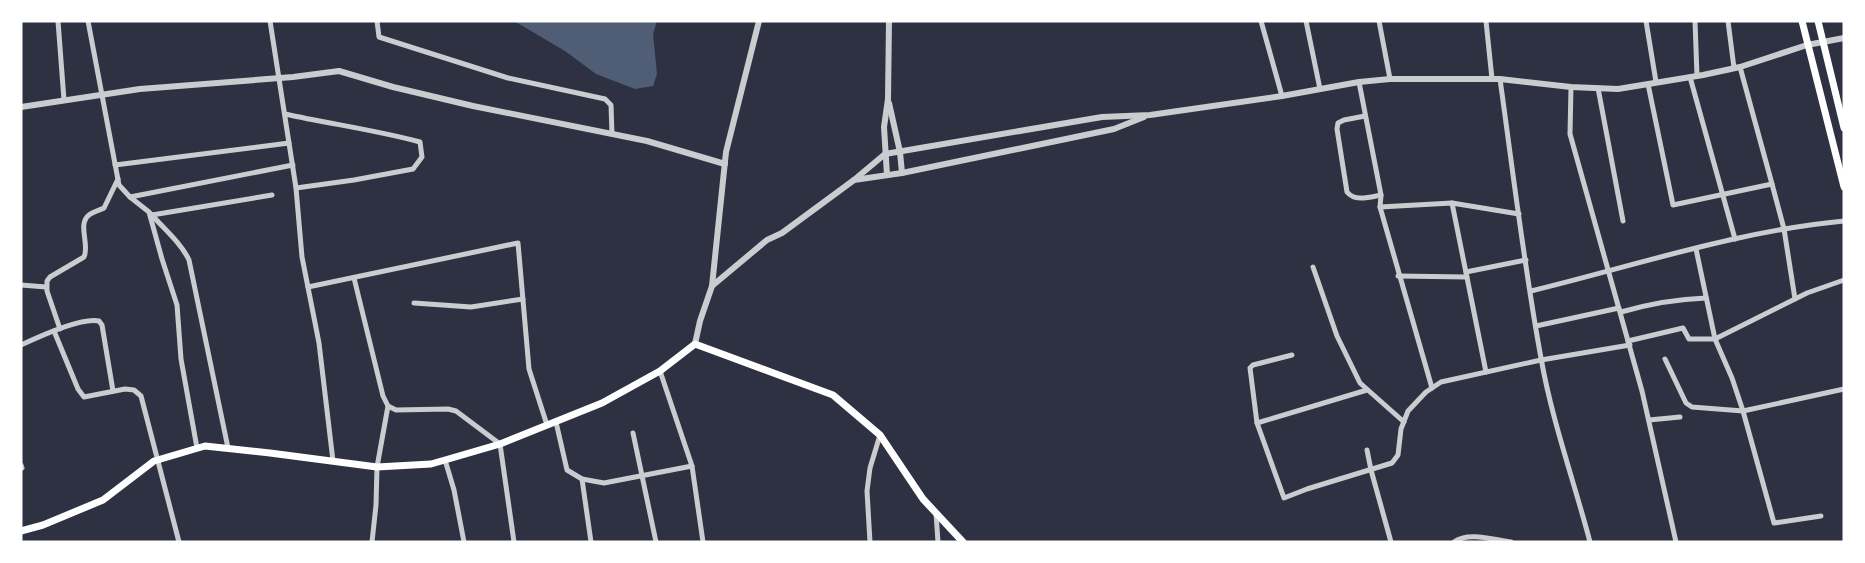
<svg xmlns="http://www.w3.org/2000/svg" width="1865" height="563" viewBox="0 0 1865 563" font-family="'Varela Round',sans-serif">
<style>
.water{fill:#4f5d75}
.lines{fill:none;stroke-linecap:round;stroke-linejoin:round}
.minor{stroke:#caccd0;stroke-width:5}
.tertiary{stroke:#caccd0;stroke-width:6}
.secondary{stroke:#fff;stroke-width:7}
</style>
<rect width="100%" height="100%" fill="#2d3142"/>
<path class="water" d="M 514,21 L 657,21 L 653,34 L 657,74 L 653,86 L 635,89 L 596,74 L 565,51 Z"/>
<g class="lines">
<g class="minor">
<path d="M 58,21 L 64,100"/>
<path d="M 88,21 L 119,185 L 130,197"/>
<path d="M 270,21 L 296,188 L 302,257 L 319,343 L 333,461"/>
<path d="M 377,21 L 379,37 L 508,78 L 605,99 L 611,105 L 612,134"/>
<path d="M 1261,21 L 1282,96"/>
<path d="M 1306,21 L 1320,89"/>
<path d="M 1379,21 L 1390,79"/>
<path d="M 1486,21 L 1492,79"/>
<path d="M 1646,21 L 1656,82"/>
<path d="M 1695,21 L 1697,76"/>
<path d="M 1728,21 L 1734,68"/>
<path d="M 1740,67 L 1772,184"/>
<path d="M 1690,77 L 1735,239"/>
<path d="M 1500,79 C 1513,172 1524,266 1541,358 C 1552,421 1574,481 1590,542"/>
<path d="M 1359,82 L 1381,195 L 1380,207 L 1432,388"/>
<path d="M 1648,84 L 1673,205 L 1772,184 L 1784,229 L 1795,299"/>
<path d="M 1571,87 L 1570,134 L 1642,391 L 1676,542"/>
<path d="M 1598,88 L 1623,221"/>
<path d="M 285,114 C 330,124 376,130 420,142 L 422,157 L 413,169 L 354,180 L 296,188"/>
<path d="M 1365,116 L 1344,120 L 1338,123 L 1337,129 L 1347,192 C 1355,202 1370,197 1381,195"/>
<path d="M 115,165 L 289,143"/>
<path d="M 1452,203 L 1486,372"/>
<path d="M 1380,207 L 1452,203 L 1519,214"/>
<path d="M 151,214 C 164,229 181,243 189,260 L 228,448"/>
<path d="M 152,215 L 272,195"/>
<path d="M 1696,249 L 1715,339 L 1807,293 L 1844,280"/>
<path d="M 1313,267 L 1337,336 L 1360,383 L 1404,422"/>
<path d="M 1466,272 L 1526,260"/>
<path d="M 1398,276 L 1467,277"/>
<path d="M 354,278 L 383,396 L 388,406 L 396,410 L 448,409 L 456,411 L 500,444 L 514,542"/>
<path d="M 21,285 L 46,287"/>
<path d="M 308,287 L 518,243 L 529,369 L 547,425"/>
<path d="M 1531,291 C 1634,266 1737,231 1844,221"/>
<path d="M 414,303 L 471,307 L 523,299"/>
<path d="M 1621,312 C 1649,304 1677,299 1706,298"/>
<path d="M 1536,326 L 1619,308"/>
<path d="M 60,329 L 47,291 L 47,281 L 50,277 L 84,257 C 90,245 77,224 89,215 C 93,212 100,210 104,208 L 118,179"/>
<path d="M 54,331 L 78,389 L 84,397 L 125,389 L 134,390 L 141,396 L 179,542"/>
<path d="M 1628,341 L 1683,328 L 1689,339 L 1715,339 L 1732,378 L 1743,411 L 1844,389"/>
<path d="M 21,345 C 38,337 82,317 99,321 L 102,325 L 113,391"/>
<path d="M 1665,359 L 1686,403 L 1692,407 L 1743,411 L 1774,523 L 1821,516"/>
<path d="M 660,371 L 692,466 L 703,542"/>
<path d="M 1367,390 L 1257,423 L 1284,498 L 1307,489 L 1392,463 L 1398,455 L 1401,429 L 1408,411 L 1426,392 L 1441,382 L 1541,360 L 1630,345"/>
<path d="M 1649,420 L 1680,417"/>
<path d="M 556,422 L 567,470 L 582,479 L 604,483 L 692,466"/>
<path d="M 1257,423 L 1250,368 L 1253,365 L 1292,355"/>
<path d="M 633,433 L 656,542"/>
<path d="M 197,448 L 181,359 L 177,305 L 162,259 L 149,212 L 130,197 L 293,165"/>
<path d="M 1367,450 L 1371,470 L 1391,542"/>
<path d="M 445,460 L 454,490 L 464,542"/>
<path d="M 21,465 L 22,468"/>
<path d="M 582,479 L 591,542"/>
<path d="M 936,513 L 938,542"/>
<path d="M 372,542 L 376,505 L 377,467 L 388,406"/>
<path d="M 870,542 L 867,491 L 870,468 L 880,435"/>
<path d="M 1454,542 C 1468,531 1495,540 1511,542"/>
</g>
<g class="tertiary">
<path d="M 889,103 L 900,152 L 902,173"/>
<path d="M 21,107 L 140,89 L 293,77 L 339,71 L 393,87 L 473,106 L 647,141 L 725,164"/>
<path d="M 887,175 L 884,127 L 888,99 L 889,21"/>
<path d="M 854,180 L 902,173 L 1114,129 L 1144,117"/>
<path d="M 712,286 L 726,152 L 759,21"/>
<path d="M 695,344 L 700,321 L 712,286 L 767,240 L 782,233 L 854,180 L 885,154 L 1102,117 L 1150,115 L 1282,96 L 1359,82 L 1390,79 L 1500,79 L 1571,87 L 1618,89 L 1703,75 L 1740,67 L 1807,45 L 1844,38"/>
</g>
<g class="secondary">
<path d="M 1802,21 L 1844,187"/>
<path d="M 1818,21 L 1844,128"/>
<path d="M 21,531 L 43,525 L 103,500 L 154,461 L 205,446 L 270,453 L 377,467 L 431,464 L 445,460 L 500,444 L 602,403 L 660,371 L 695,344 L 833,395 L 880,435 L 923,499 L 963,542"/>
</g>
</g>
<rect width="1865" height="563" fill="none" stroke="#ffffff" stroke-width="45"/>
</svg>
